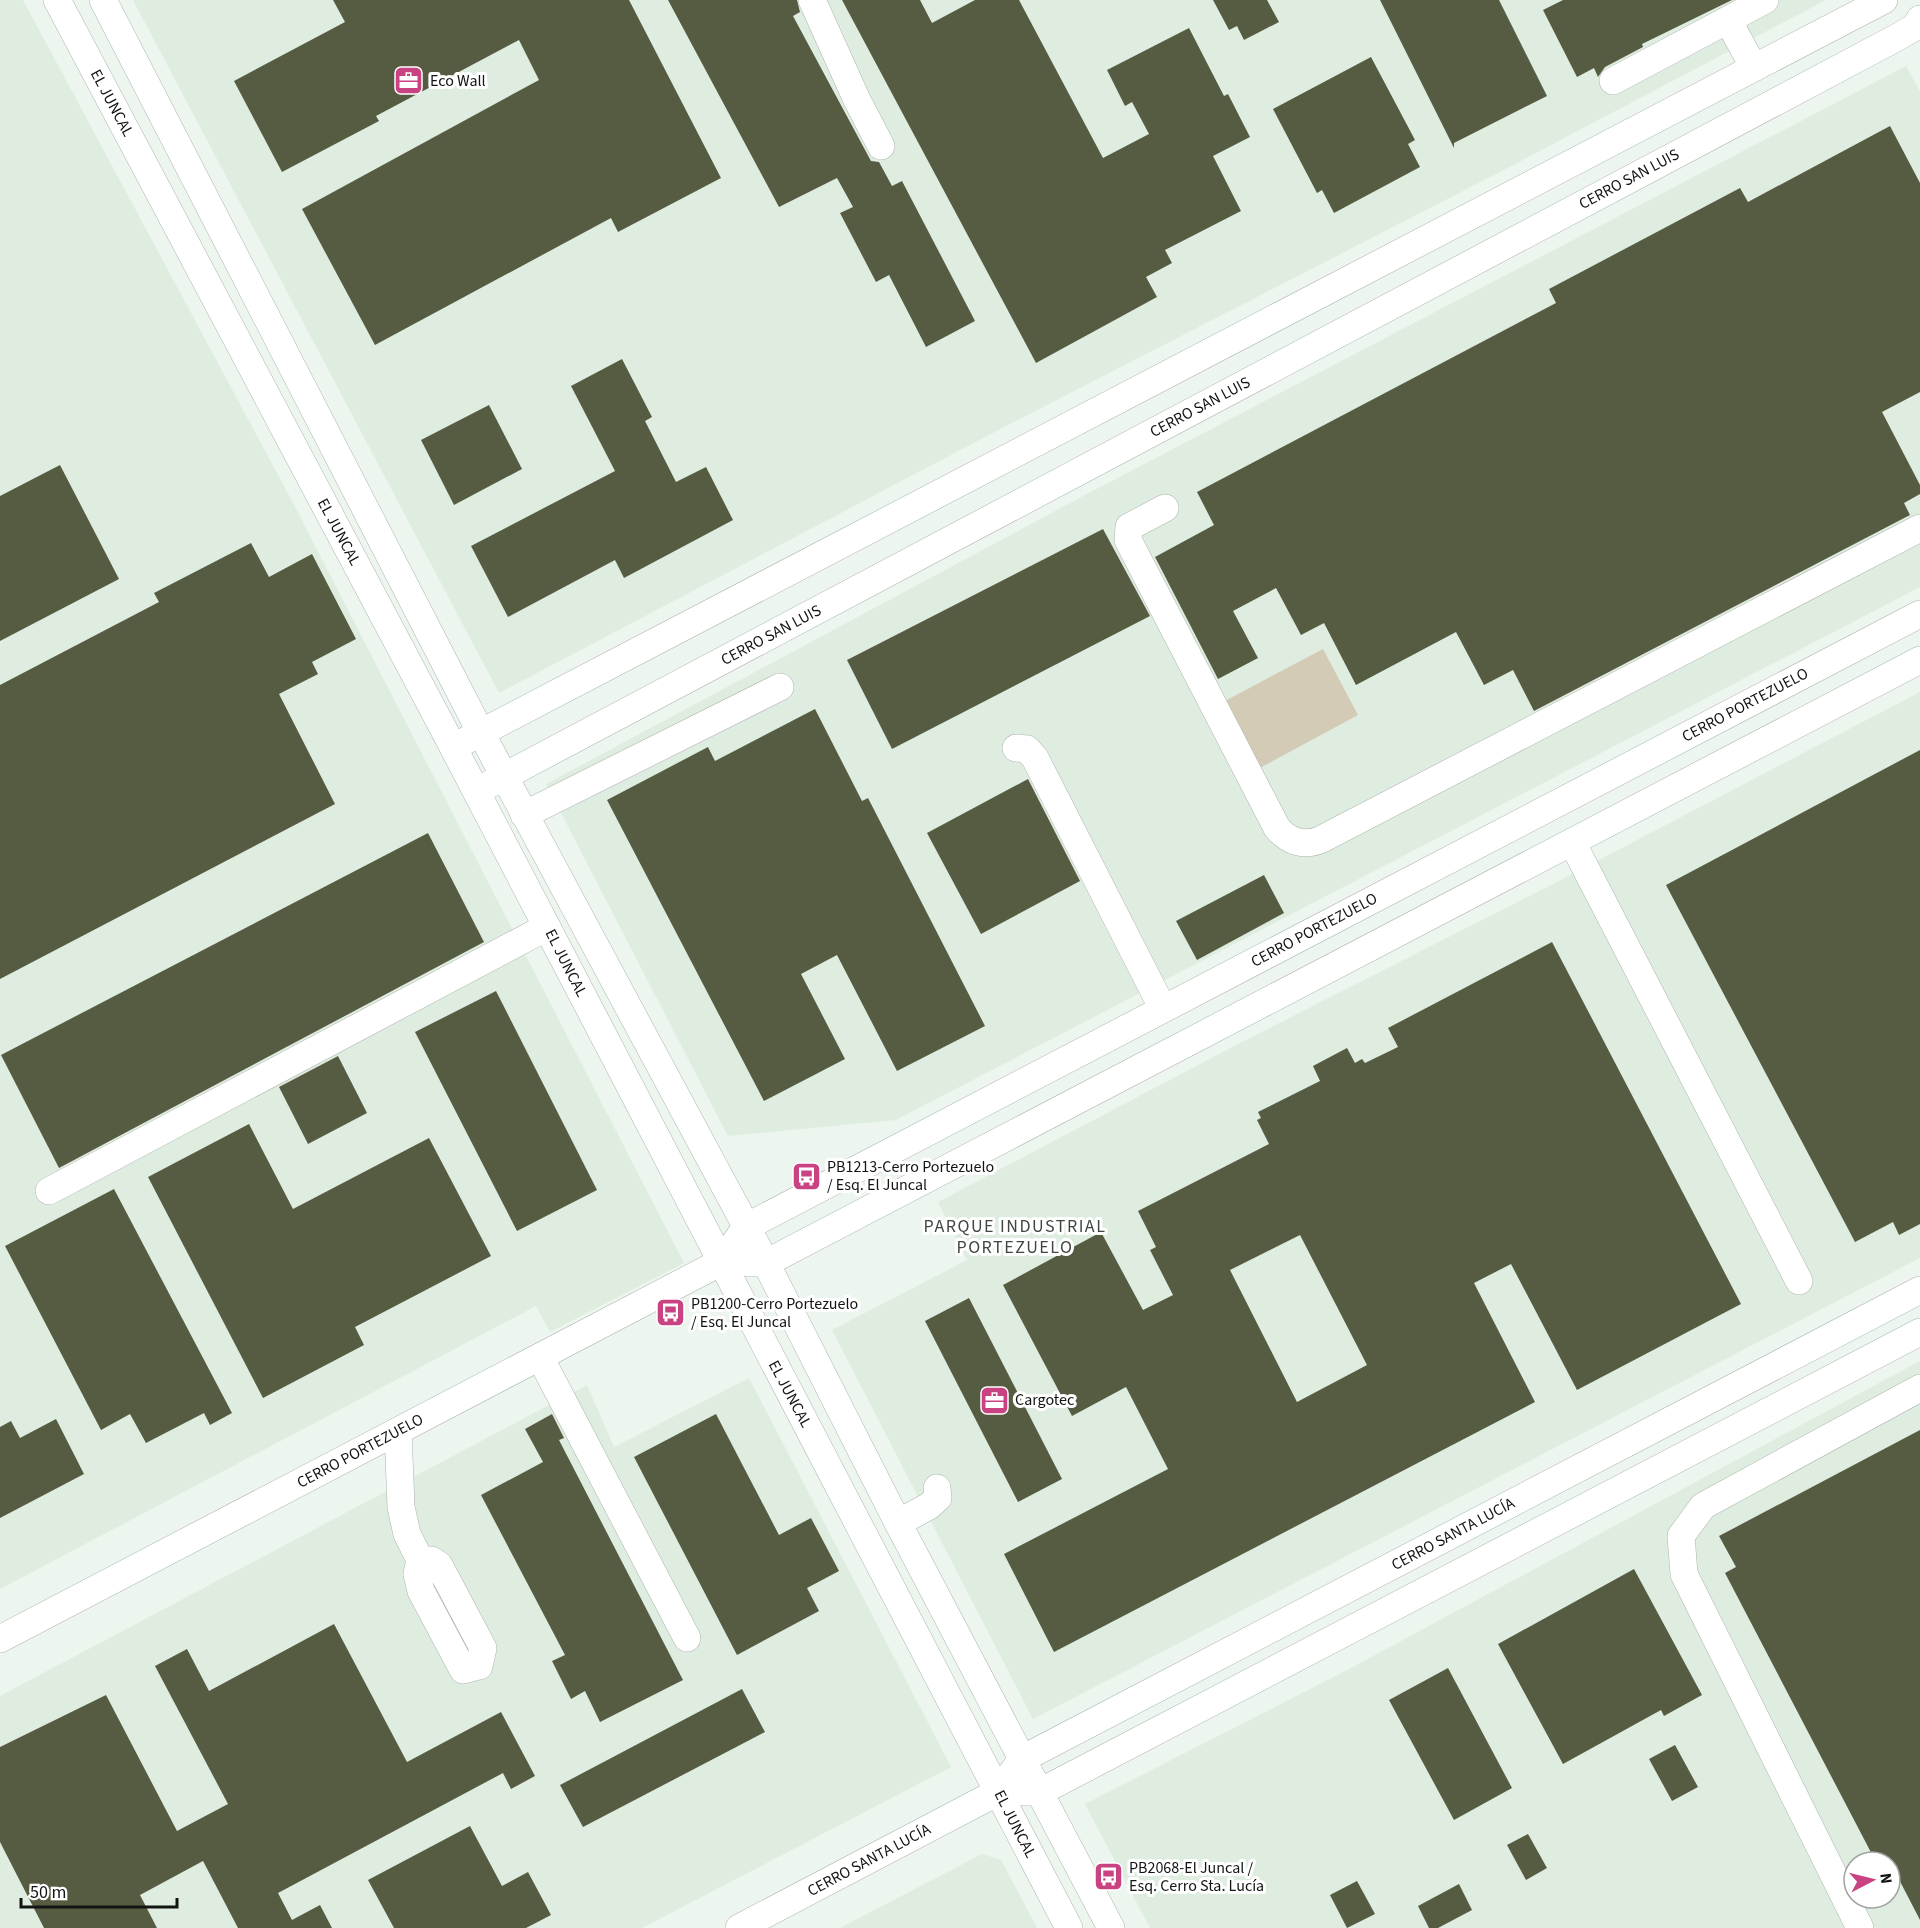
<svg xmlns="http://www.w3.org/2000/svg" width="1920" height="1928" viewBox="0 0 1920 1928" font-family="'Source Sans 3',sans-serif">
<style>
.built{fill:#deede0;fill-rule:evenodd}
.green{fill:#d3cbb5}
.building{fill:#565c42;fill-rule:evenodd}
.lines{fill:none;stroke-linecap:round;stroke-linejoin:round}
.minor-casing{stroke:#aeb5af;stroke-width:28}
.minor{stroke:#fff;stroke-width:27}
.labels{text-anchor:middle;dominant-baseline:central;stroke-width:6;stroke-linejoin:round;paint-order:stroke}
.poi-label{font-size:16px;fill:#121412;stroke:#fff;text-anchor:start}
.street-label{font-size:16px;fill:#121412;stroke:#fff}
.neighbourhood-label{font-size:18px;letter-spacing:1.5px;fill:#404641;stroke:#fff}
</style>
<rect width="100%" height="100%" fill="#ecf5ee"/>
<g class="built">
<path d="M 0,0 L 23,0 L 292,501 L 684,1263 L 550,1332 L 536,1306 L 0,1589 Z"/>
<path d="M 133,0 L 1826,0 L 1494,175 L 985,437 L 499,693 Z"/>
<path d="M 1906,66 L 1920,92 L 1920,587 L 896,1120 L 728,1136 L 546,784 L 1087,494 Z"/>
<path d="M 1920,692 L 1920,1258 L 1033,1719 L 832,1330 L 967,1260 L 938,1202 L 1238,1044 L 1553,884 Z"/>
<path d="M 1920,1361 L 1920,1928 L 1150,1928 L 1085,1804 L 1351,1668 ZM 1854,1862 L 1890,1862 L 1890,1898 L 1854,1898 Z"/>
<path d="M 749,1378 L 951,1767 L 642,1928 L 0,1928 L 0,1696 L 587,1385 L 614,1447 Z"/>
<path d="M 982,1854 L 1001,1860 L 1037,1928 L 840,1928 Z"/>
</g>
<path class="green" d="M 1323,649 L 1358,715 L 1260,768 L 1225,701 Z"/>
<g class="building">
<path d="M 333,0 L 629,0 L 721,178 L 618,232 L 611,218 L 375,345 L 302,209 L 539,80 L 519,40 L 376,116 L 379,121 L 282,172 L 234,81 L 345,22 Z"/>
<path d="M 668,0 L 797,0 L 800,12 L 793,16 L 871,161 L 879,162 L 892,186 L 902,181 L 975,321 L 926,347 L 889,275 L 876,282 L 840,213 L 853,207 L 837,178 L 779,207 Z"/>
<path d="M 842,0 L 920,0 L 932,23 L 975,0 L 1019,0 L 1103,158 L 1149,134 L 1132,102 L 1125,106 L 1107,70 L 1189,28 L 1224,96 L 1228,94 L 1250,137 L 1213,156 L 1241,211 L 1165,250 L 1172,263 L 1146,277 L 1157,297 L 1036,363 Z"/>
<path d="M 1213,0 L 1267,0 L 1279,22 L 1244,40 L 1237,26 L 1229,30 Z"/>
<path d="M 1380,0 L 1499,0 L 1547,96 L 1454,143 L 1454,148 Z"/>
<path d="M 1563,0 L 1732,0 L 1642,44 L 1643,47 L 1605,67 L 1598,77 L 1594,68 L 1577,77 L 1543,10 Z"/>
<path d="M 1371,57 L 1415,140 L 1408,144 L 1420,167 L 1334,213 L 1322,190 L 1317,193 L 1273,109 Z"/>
<path d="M 1890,126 L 1920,183 L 1920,392 L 1882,412 L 1920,485 L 1920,494 L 1904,503 L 1910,515 L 1534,711 L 1513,670 L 1484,685 L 1456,632 L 1356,685 L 1324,623 L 1301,635 L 1276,588 L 1233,611 L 1258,658 L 1218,679 L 1155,557 L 1214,525 L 1197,492 L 1556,303 L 1549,289 L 1740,188 L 1748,202 Z"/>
<path d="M 622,359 L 652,417 L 645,421 L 676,482 L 706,467 L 733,520 L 624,578 L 615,560 L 508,617 L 471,546 L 615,471 L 571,386 Z"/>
<path d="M 489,405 L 522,469 L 454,505 L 421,440 Z"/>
<path d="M 60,465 L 119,579 L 0,641 L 0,496 Z"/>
<path d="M 1103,529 L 1150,616 L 892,749 L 847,660 Z"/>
<path d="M 251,543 L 269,577 L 312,554 L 356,639 L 312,662 L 318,674 L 279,694 L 335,804 L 0,979 L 0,685 L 159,602 L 154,593 Z"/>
<path d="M 815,709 L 862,801 L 868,798 L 985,1026 L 897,1071 L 837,955 L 801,974 L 845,1059 L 764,1101 L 607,800 L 708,747 L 715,761 Z"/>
<path d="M 1920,750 L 1920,1224 L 1899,1235 L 1893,1222 L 1855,1242 L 1666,885 Z"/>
<path d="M 1028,779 L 1080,881 L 981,934 L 927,833 Z"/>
<path d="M 428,833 L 484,942 L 59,1168 L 1,1055 Z"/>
<path d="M 1264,875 L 1284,913 L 1197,960 L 1176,921 Z"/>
<path d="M 1552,942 L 1741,1304 L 1577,1390 L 1511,1264 L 1474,1283 L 1535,1402 L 1054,1652 L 1004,1554 L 1168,1469 L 1126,1387 L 1072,1416 L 1003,1285 L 1101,1232 L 1143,1310 L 1173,1295 L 1150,1250 L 1156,1247 L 1138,1211 L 1269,1144 L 1257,1120 L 1261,1118 L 1258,1112 L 1320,1081 L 1313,1066 L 1347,1048 L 1355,1063 L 1362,1059 L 1365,1063 L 1398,1047 L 1388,1028 ZM 1300,1235 L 1367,1365 L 1297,1402 L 1230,1270 Z"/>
<path d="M 496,991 L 597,1190 L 517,1231 L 415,1032 Z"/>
<path d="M 338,1056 L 367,1113 L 308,1144 L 279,1087 Z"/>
<path d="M 249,1124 L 293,1209 L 429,1138 L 491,1256 L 355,1327 L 364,1345 L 263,1398 L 148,1177 Z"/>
<path d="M 114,1189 L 232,1413 L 210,1425 L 204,1413 L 146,1443 L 130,1414 L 101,1430 L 5,1246 Z"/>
<path d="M 969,1298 L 1062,1479 L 1018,1502 L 925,1321 Z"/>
<path d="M 552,1414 L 564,1438 L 559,1440 L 683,1680 L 600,1722 L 585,1691 L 571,1699 L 552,1661 L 565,1655 L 481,1495 L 543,1462 L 525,1429 Z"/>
<path d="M 716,1414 L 779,1535 L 811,1518 L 839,1571 L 807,1588 L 819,1611 L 737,1655 L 634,1457 Z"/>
<path d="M 56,1419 L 84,1474 L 0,1518 L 0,1427 L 11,1421 L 20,1438 Z"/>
<path d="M 1920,1430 L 1920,1920 L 1890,1862 L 1876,1862 L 1725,1573 L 1736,1567 L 1719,1536 Z"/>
<path d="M 1634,1569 L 1702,1695 L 1664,1716 L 1661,1710 L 1563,1764 L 1498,1644 Z"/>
<path d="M 334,1624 L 407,1762 L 501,1712 L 535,1776 L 511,1789 L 503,1773 L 278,1893 L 292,1920 L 320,1905 L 332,1928 L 238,1928 L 203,1861 L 140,1895 L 157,1928 L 44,1928 L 0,1842 L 0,1747 L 106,1695 L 177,1831 L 228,1804 L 155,1666 L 187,1649 L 209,1691 Z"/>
<path d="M 1448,1668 L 1512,1788 L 1454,1820 L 1389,1700 Z"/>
<path d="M 742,1689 L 765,1732 L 583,1827 L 560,1785 Z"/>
<path d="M 1675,1745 L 1698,1787 L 1672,1801 L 1649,1759 Z"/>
<path d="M 470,1826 L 502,1886 L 528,1872 L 551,1915 L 526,1928 L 394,1928 L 368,1880 Z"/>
<path d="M 1528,1834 L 1547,1868 L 1526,1880 L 1507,1845 Z"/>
<path d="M 1357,1881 L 1375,1914 L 1347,1928 L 1330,1895 Z"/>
<path d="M 1459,1884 L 1472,1910 L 1438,1928 L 1429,1928 L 1418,1906 Z"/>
</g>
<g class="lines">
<defs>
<g id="minor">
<path d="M 57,0 L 453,747 L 1069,1928"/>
<path d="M 103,0 L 481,733 L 766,1263 L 898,1523 L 1111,1928"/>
<path d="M 812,0 L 857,100 L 881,146"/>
<path d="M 1728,20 L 1754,68"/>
<path d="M 1613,81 L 1765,0"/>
<path d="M 1165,508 L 1129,527 L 1128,540 L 1277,828 C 1289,842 1305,847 1322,839 L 1920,528"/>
<path d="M 465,741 L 1884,0"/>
<path d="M 1016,748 L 1027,749 L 1035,758 L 1163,1009"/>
<path d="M 488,785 L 1896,38 L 1915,27 L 1920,19"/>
<path d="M 524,815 L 780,687"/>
<path d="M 1572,842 L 1799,1281"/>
<path d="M 49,1191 L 547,927"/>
<path d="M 749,1263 L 766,1263 L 1920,660"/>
<path d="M 540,1357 L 687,1638"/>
<path d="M 398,1431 L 401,1507 L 407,1534 L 420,1560 L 417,1574 L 421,1591 L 463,1670 L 479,1666 L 483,1648 L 439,1565 L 431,1560 L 420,1560"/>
<path d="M 898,1523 L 929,1506 L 938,1498 L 937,1488"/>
<path d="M 0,1639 L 721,1262 L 746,1227 L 1920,614"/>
<path d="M 1023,1792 L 1040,1792 L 1920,1332"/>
<path d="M 739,1928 L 998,1792 L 1022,1759 L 1920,1290"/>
<path d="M 1860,1928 L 1684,1574 L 1681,1536 L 1703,1506 L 1920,1388"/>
</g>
</defs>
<use href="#minor" class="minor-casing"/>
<use href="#minor" class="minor"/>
</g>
<defs>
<symbol id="office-square" viewBox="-11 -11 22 22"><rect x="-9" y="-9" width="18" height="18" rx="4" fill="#c94382" stroke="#fff"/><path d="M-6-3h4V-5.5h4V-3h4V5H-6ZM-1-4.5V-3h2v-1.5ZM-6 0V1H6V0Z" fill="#fff"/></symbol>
<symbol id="bus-square" viewBox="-11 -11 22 22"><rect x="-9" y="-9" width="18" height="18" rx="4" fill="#c94382" stroke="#fff"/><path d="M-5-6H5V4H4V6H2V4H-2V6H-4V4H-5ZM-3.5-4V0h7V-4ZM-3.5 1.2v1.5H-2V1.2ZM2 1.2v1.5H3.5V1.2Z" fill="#fff"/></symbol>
</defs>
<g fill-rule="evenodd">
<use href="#office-square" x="392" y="64" width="33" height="33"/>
<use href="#bus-square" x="790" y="1160" width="33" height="33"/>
<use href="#bus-square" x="654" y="1296" width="33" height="33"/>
<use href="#office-square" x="978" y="1384" width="33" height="33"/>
<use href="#bus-square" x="1092" y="1860" width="33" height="33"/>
</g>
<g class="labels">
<g class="poi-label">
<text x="430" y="81">Eco Wall</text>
<text x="827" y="1167">PB1213-Cerro Portezuelo<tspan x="827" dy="18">/ Esq. El Juncal</tspan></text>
<text x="691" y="1304">PB1200-Cerro Portezuelo<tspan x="691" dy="18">/ Esq. El Juncal</tspan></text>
<text x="1015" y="1400">Cargotec</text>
<text x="1129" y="1868">PB2068-El Juncal /<tspan x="1129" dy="18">Esq. Cerro Sta. Lucía</tspan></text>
</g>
<g class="street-label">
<text transform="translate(112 103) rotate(62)">EL JUNCAL</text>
<text transform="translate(1629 179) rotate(-28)">CERRO SAN LUIS</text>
<text transform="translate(1200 407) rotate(-28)">CERRO SAN LUIS</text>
<text transform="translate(339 532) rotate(62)">EL JUNCAL</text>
<text transform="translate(771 635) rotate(-28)">CERRO SAN LUIS</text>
<text transform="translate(1745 705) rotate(-28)">CERRO PORTEZUELO</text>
<text transform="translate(1314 930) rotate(-28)">CERRO PORTEZUELO</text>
<text transform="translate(566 963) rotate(63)">EL JUNCAL</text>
<text transform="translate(790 1394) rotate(62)">EL JUNCAL</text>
<text transform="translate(360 1451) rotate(-28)">CERRO PORTEZUELO</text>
<text transform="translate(1453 1534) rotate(-28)">CERRO SANTA LUCÍA</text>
<text transform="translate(1015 1824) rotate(63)">EL JUNCAL</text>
<text transform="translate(869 1860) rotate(-28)">CERRO SANTA LUCÍA</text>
</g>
<g class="neighbourhood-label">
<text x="1015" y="1226">PARQUE INDUSTRIAL<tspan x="1015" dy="21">PORTEZUELO</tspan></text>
</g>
</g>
<g transform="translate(1872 1880) rotate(83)"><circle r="28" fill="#ffffff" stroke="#a0a1a0" stroke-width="1.5"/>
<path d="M0-4.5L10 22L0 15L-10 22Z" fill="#c94382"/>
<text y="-9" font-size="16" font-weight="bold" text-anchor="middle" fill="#121412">N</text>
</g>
<path d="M21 1898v9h156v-9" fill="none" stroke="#121412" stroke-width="3"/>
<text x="30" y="1898" font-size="18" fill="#121412" stroke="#ffffff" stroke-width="4.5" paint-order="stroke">50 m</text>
</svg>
